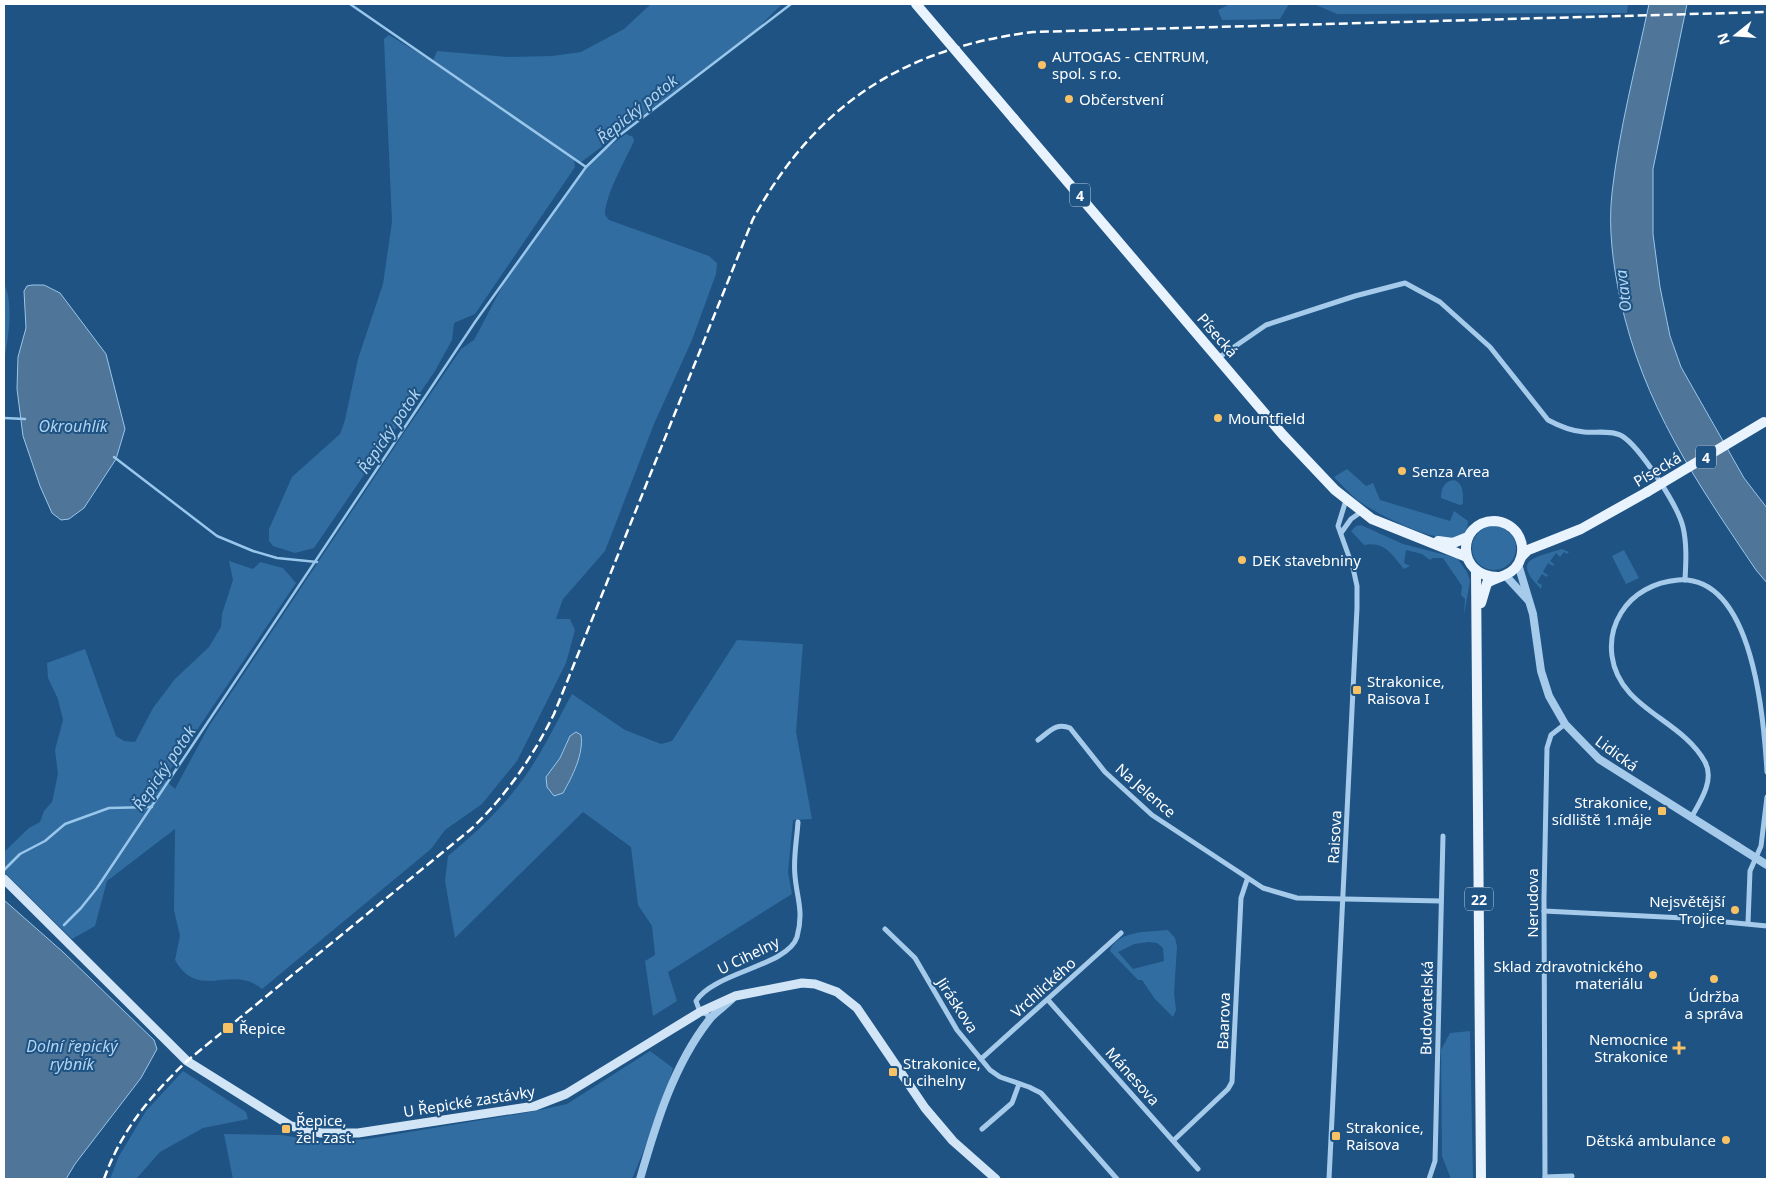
<svg xmlns="http://www.w3.org/2000/svg" width="1771" height="1183" viewBox="0 0 1771 1183" font-family="'Noto Sans',sans-serif">
<style>
.green{fill:#326da1;fill-rule:evenodd}
.water{fill:#4f7598;stroke:#99c6eb}
.lines{fill:none;stroke-linecap:round;stroke-linejoin:round}
.stream{stroke:#99c6eb;stroke-width:2.5}
.minor{stroke:#a6caea;stroke-width:5}
.tertiary{stroke:#a6caea;stroke-width:8}
.secondary{stroke:#d1e5f7;stroke-width:9}
.primary{stroke:#e9f3fe;stroke-width:10}
.rail{stroke:#fff;stroke-width:2.5;stroke-dasharray:9 4;stroke-linecap:butt}
.tertiary-bridge{stroke:#a6caea;stroke-width:8}
.primary-bridge{stroke:#e9f3fe;stroke-width:10}
.poi-dot{fill:#f8c165;stroke:#1e5384;stroke-width:2}
.labels{text-anchor:middle;dominant-baseline:central;stroke-width:4;stroke-linejoin:round;paint-order:stroke}
.shield{fill:#1e5384;stroke:#bccbda;stroke-width:1}
.shield-label{font-size:14px;font-weight:bold;fill:#fff}
.poi-label{font-size:15px;fill:#fff;stroke:#1e5384;text-anchor:start}
.street-label{font-size:15px;fill:#fff;stroke:#1e5384}
.water-label{font-size:16px;font-style:italic;fill:#b1d4f1;stroke:#1e5384}
</style>
<rect width="100%" height="100%" fill="#1e5384"/>
<g class="green">
<path d="M 651,4 L 782,4 L 759,27 L 588,157 L 580,163 L 574,159 L 575,167 L 475,314 L 454,323 L 452,340 L 435,371 L 314,548 L 295,553 L 273,546 L 269,541 L 269,529 L 292,477 L 340,434 L 345,420 L 358,359 L 383,284 L 392,222 L 384,39 L 389,35 L 422,55 L 554,146 L 433,61 L 437,51 L 508,57 L 552,56 L 581,52 L 624,29 Z"/>
<path d="M 1230,4 L 1289,4 L 1280,19 L 1222,20 L 1218,10 Z"/>
<path d="M 1314,4 L 1628,4 L 1627,13 L 1337,14 Z"/>
<path d="M 626,134 L 633,137 L 634,141 C 625,161 605,195 605,215 L 609,220 L 709,256 L 717,263 L 716,274 L 692,340 L 654,424 L 605,551 L 563,599 L 556,619 L 570,619 L 575,630 L 566,663 L 517,761 L 482,804 L 445,830 L 431,849 L 262,989 C 231,963 199,1002 175,960 L 180,936 L 174,910 L 175,829 L 107,881 L 95,926 L 72,939 L 4,872 L 4,852 L 29,828 L 40,822 L 44,811 L 52,802 L 58,774 L 55,750 L 63,720 L 58,699 L 48,678 L 47,663 L 85,649 L 116,736 L 124,741 L 135,742 L 153,708 L 175,679 L 209,647 L 221,627 L 222,614 L 233,580 L 229,561 L 253,569 L 260,562 L 283,568 L 296,583 L 164,779 L 175,789 L 209,726 L 408,427 L 461,349 L 474,340 L 506,279 L 555,208 L 594,158 Z"/>
<path d="M 4,284 C 14,302 8,341 4,360 Z"/>
<path d="M 1347,469 L 1366,486 L 1373,483 L 1380,500 L 1450,521 L 1454,511 L 1468,521 L 1467,532 C 1463,534 1458,538 1453,538 C 1428,540 1376,514 1356,499 C 1348,492 1341,484 1334,477 Z"/>
<path d="M 1454,480 C 1464,484 1463,494 1463,504 L 1460,505 L 1441,498 C 1441,489 1444,481 1454,480 Z"/>
<path d="M 1361,525 L 1403,544 L 1457,558 L 1467,572 L 1470,581 L 1464,615 L 1465,599 L 1461,595 L 1462,586 L 1443,558 L 1433,558 L 1430,560 L 1422,554 L 1406,550 L 1404,563 L 1410,566 L 1404,569 C 1392,555 1385,541 1364,545 L 1351,531 L 1356,526 Z"/>
<circle cx="1494" cy="548" r="22"/>
<path d="M 1562,549 L 1569,552 L 1567,554 L 1564,552 L 1560,557 L 1556,553 L 1550,561 L 1554,564 L 1553,566 L 1548,563 L 1543,572 L 1548,575 L 1547,577 L 1542,574 L 1537,582 L 1542,585 L 1541,589 C 1511,559 1534,558 1562,549 Z"/>
<path d="M 1624,550 L 1639,578 L 1626,584 L 1612,556 Z"/>
<path d="M 737,640 L 803,644 L 796,732 L 812,819 L 793,820 L 788,872 L 792,894 L 668,972 L 677,1001 L 653,1016 L 645,961 L 655,955 L 652,926 L 638,905 L 631,847 L 583,812 L 455,938 L 445,881 L 448,856 C 479,830 508,803 530,769 C 546,745 558,719 572,694 L 625,730 L 661,744 L 672,741 Z"/>
<path d="M 1168,930 L 1175,938 L 1177,946 L 1174,993 L 1176,1010 L 1173,1017 L 1155,999 L 1142,980 L 1138,980 L 1110,951 C 1116,930 1150,932 1168,930 ZM 1149,942 L 1157,943 L 1163,948 L 1164,961 L 1133,969 L 1118,952 L 1134,944 Z"/>
<path d="M 1470,1031 L 1473,1179 L 1451,1179 L 1442,1156 L 1441,1050 L 1450,1033 Z"/>
<path d="M 650,1051 L 673,1068 L 661,1109 L 632,1179 L 233,1179 L 224,1134 L 281,1135 L 328,1142 L 367,1139 L 530,1112 L 567,1104 Z"/>
<path d="M 183,1071 L 246,1112 L 248,1119 L 203,1128 L 160,1152 L 136,1179 L 110,1179 L 119,1156 L 146,1111 Z"/>
</g>
<g class="water">
<path d="M 1649,4 L 1687,4 L 1653,169 L 1653,234 L 1660,287 L 1670,336 L 1681,367 L 1744,478 L 1767,508 L 1767,583 L 1756,570 C 1696,481 1643,405 1620,298 C 1613,264 1608,228 1612,193 C 1619,129 1636,66 1649,4 Z"/>
<path d="M 32,285 L 44,285 L 60,293 L 106,354 L 125,429 L 116,459 L 84,508 L 69,519 L 61,520 L 52,513 L 40,486 L 23,436 L 17,389 L 18,357 L 26,328 L 24,291 L 27,286 Z"/>
<path d="M 576,732 L 581,735 C 584,754 572,777 563,793 L 554,796 L 547,787 L 546,777 L 560,758 L 570,736 Z"/>
<path d="M 4,900 L 63,952 L 154,1040 L 157,1049 L 141,1078 L 75,1164 L 66,1179 L 4,1179 Z"/>
</g>
<g class="lines">
<g class="stream">
<path d="M 350,4 L 586,167"/>
<path d="M 4,418 L 25,419"/>
<path d="M 114,457 L 217,536 L 253,551 L 277,558 L 317,562"/>
<path d="M 4,870 L 20,854 L 45,841 L 65,824 L 109,808 L 152,807"/>
<path d="M 64,925 L 81,908 L 97,888 L 475,322 L 586,167 L 616,138 L 791,4"/>
</g>
<g class="minor">
<path d="M 1218,358 L 1266,325 L 1355,296 L 1405,283 L 1440,302 L 1490,347 L 1548,420 C 1559,426 1571,431 1584,432 C 1595,433 1613,430 1622,436 C 1640,447 1678,506 1683,527 C 1687,544 1686,562 1685,580"/>
<path d="M 1341,533 L 1351,519 L 1361,512"/>
<path d="M 1038,740 C 1049,732 1056,722 1070,728 L 1105,772 L 1152,815 L 1263,888 L 1297,898 L 1441,901"/>
<path d="M 1691,818 C 1700,802 1715,780 1705,762 C 1682,719 1619,709 1612,656 C 1610,641 1613,626 1621,613 C 1633,593 1655,582 1678,580 C 1754,575 1764,721 1767,772"/>
<path d="M 1544,911 L 1684,918 L 1767,926"/>
<path d="M 1748,923 L 1750,871 L 1761,846 L 1767,797"/>
<path d="M 885,929 L 915,958 L 957,1030 L 990,1070 L 1000,1077 L 1029,1087 L 1041,1093 L 1117,1179"/>
<path d="M 1048,1000 L 1198,1169"/>
<path d="M 709,1019 L 707,1014 L 700,1012 L 696,1001 C 714,972 788,966 797,937 C 804,911 797,899 795,876 C 793,858 797,839 798,822"/>
<path d="M 981,1059 L 1121,933"/>
<path d="M 982,1129 L 1012,1103 L 1019,1084"/>
<path d="M 1174,1140 L 1228,1089 L 1232,1082 L 1241,898 L 1247,880"/>
<path d="M 1545,1177 L 1572,1176"/>
<path d="M 1329,1179 L 1357,608 L 1357,586 L 1353,568 L 1338,526 L 1346,500"/>
<path d="M 1429,1179 L 1435,1161 L 1443,836"/>
<path d="M 1545,1179 L 1544,898 L 1547,748 L 1551,735 L 1565,724"/>
</g>
<g class="tertiary">
<path d="M 1518,564 L 1533,614 L 1541,671 L 1549,696 L 1565,724 L 1599,759 L 1737,846"/>
<path d="M 1505,575 L 1528,600"/>
<path d="M 640,1179 C 656,1124 673,1066 709,1020 C 715,1012 725,1006 732,999"/>
</g>
<path class="secondary" d="M 4,879 L 187,1061 L 291,1126 L 321,1133 L 358,1133 L 535,1106 L 566,1094 L 700,1012 L 735,996 L 802,983 L 815,984 L 837,992 L 857,1008 L 925,1108 L 953,1141 L 996,1179"/>
<g class="primary">
<path d="M 1014,119 L 1283,435 L 1335,490 L 1372,519 L 1467,557"/>
<path d="M 1438,541 L 1453,543 L 1468,537"/>
<path d="M 1522,556 L 1528,550 L 1581,529 L 1647,492"/>
<path d="M 1476,571 L 1481,1179"/>
<path d="M 1481,603 L 1487,583 C 1493,579 1498,578 1505,575 C 1522,568 1527,548 1517,533 C 1512,526 1503,521 1494,521 C 1456,522 1456,577 1498,577"/>
</g>
<path class="rail" d="M 104,1179 C 121,1131 150,1096 187,1061 L 470,830 C 506,796 532,758 554,714 L 753,219 C 816,104 904,48 1033,32 L 1767,12"/>
<path class="tertiary-bridge" d="M 1737,846 L 1767,865"/>
<g class="primary-bridge">
<path d="M 916,4 L 1014,119"/>
<path d="M 1647,492 L 1764,422"/>
</g>
</g>
<g class="poi-dot">
<circle cx="1042" cy="65" r="5"/>
<circle cx="1069" cy="99" r="5"/>
<circle cx="1218" cy="418" r="5"/>
<circle cx="1402" cy="471" r="5"/>
<circle cx="1242" cy="560" r="5"/>
<rect x="1352" y="685" width="10" height="10" rx="2.5"/>
<rect x="1657" y="806" width="10" height="10" rx="2.5"/>
<circle cx="1735" cy="910" r="5"/>
<circle cx="1653" cy="975" r="5"/>
<circle cx="1714" cy="979" r="5"/>
<rect x="222" y="1022" width="12" height="12" rx="2.5"/>
<path d="M1676.5 1040.5h5v5h5v5h-5v5h-5v-5h-5v-5h5z"/>
<rect x="888" y="1067" width="10" height="10" rx="2.5"/>
<rect x="281" y="1124" width="10" height="10" rx="2.5"/>
<rect x="1331" y="1131" width="10" height="10" rx="2.5"/>
<circle cx="1726" cy="1140" r="5"/>
</g>
<g class="labels">
<g class="shield">
<rect x="1070" y="183.5" width="20" height="23" rx="4"/>
<rect x="1696" y="445.5" width="20" height="23" rx="4"/>
<rect x="1465" y="887.5" width="28" height="23" rx="4"/>
</g>
<g class="shield-label">
<text x="1080" y="195">4</text>
<text x="1706" y="457">4</text>
<text x="1479" y="899">22</text>
</g>
<g class="poi-label">
<text x="1052" y="56">AUTOGAS - CENTRUM,<tspan x="1052" dy="17">spol. s r.o.</tspan></text>
<text x="1079" y="99">Občerstvení</text>
<text x="1228" y="418">Mountfield</text>
<text x="1412" y="471">Senza Area</text>
<text x="1252" y="560">DEK stavebniny</text>
<text x="1367" y="681">Strakonice,<tspan x="1367" dy="17">Raisova I</tspan></text>
<text x="1652" y="802" text-anchor="end">Strakonice,<tspan x="1652" dy="17">sídliště 1.máje</tspan></text>
<text x="1725" y="901" text-anchor="end">Nejsvětější<tspan x="1725" dy="17">Trojice</tspan></text>
<text x="1643" y="966" text-anchor="end">Sklad zdravotnického<tspan x="1643" dy="17">materiálu</tspan></text>
<text x="1714" y="996" text-anchor="middle">Údržba<tspan x="1714" dy="17">a správa</tspan></text>
<text x="239" y="1028">Řepice</text>
<text x="1668" y="1039" text-anchor="end">Nemocnice<tspan x="1668" dy="17">Strakonice</tspan></text>
<text x="903" y="1063">Strakonice,<tspan x="903" dy="17">u cihelny</tspan></text>
<text x="296" y="1120">Řepice,<tspan x="296" dy="17">žel. zast.</tspan></text>
<text x="1346" y="1127">Strakonice,<tspan x="1346" dy="17">Raisova</tspan></text>
<text x="1716" y="1140" text-anchor="end">Dětská ambulance</text>
</g>
<g class="street-label">
<text transform="translate(1218 335) rotate(49)">Písecká</text>
<text transform="translate(1657 469) rotate(-31)">Písecká</text>
<text transform="translate(1617 753) rotate(36)">Lidická</text>
<text transform="translate(1146 790) rotate(41)">Na Jelence</text>
<text transform="translate(1334 837) rotate(-87)">Raisova</text>
<text transform="translate(1532 903) rotate(-90)">Nerudova</text>
<text transform="translate(748 955) rotate(-26)">U Cihelny</text>
<text transform="translate(1043 987) rotate(-42)">Vrchlického</text>
<text transform="translate(958 1005) rotate(57)">Jiráskova</text>
<text transform="translate(1426 1008) rotate(-89)">Budovatelská</text>
<text transform="translate(1223 1021) rotate(-88)">Baarova</text>
<text transform="translate(1133 1076) rotate(48)">Mánesova</text>
<text transform="translate(469 1101) rotate(-9)">U Řepické zastávky</text>
</g>
<g class="water-label">
<text transform="translate(637 109) rotate(-39)">Řepický potok</text>
<text transform="translate(1623 291) rotate(-97)">Otava</text>
<text x="73" y="426">Okrouhlík</text>
<text transform="translate(389 431) rotate(-56)">Řepický potok</text>
<text transform="translate(164 768) rotate(-56)">Řepický potok</text>
<text x="72" y="1046">Dolní řepický<tspan x="72" dy="18">rybník</tspan></text>
</g>
</g>
<rect width="1771" height="1183" fill="none" stroke="#ffffff" stroke-width="10"/>
<g transform="translate(1736 35) rotate(253)" stroke="#1e5384" stroke-width="4" paint-order="stroke">
<path d="M0-4L9 19L0 12L-9 19Z" fill="#ffffff"/>
<text y="-8" font-size="14" font-weight="bold" text-anchor="middle" fill="#ffffff">N</text>
</g>
</svg>
